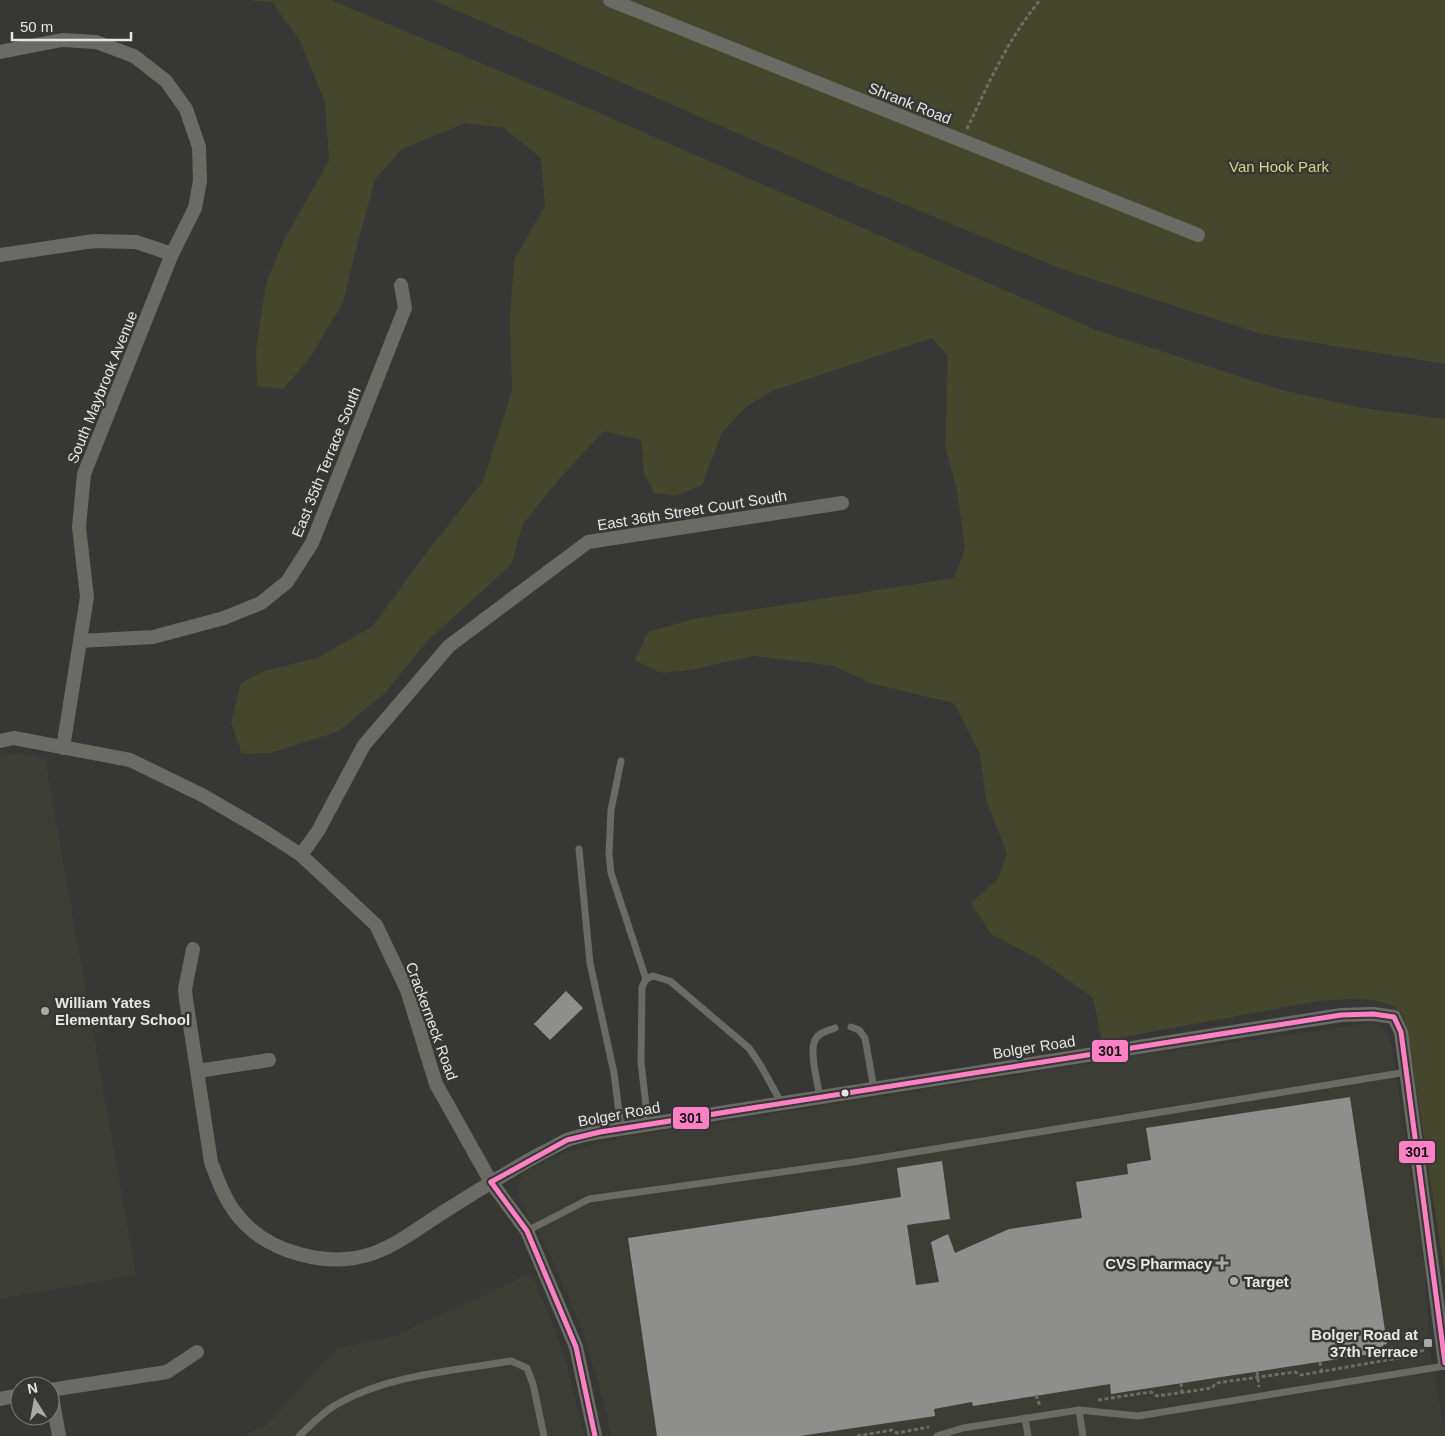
<svg xmlns="http://www.w3.org/2000/svg" width="1445" height="1436" viewBox="0 0 1445 1436" font-family="Arial,sans-serif">
<style>
.built{fill:#3c3d35}
.green{fill:#44472c}
.building{fill:#8e8f8d}
.lines{fill:none;stroke-linecap:round;stroke-linejoin:round}
.path{stroke:#6c6c68;stroke-width:3;stroke-dasharray:4 2.5;stroke-linecap:butt}
.service{stroke:#6a6b64;stroke-width:7}
.minor{stroke:#6a6b64;stroke-width:14}
.bus-1-casing{stroke:#373835;stroke-width:9}
.bus-1{stroke:#ff80c5;stroke-width:5}
.poi-dot{fill:#a9a9a7;stroke:#373835;stroke-width:2}
.bus-dot{fill:#e6e6e4;stroke:#373835;stroke-width:2}
.labels{text-anchor:middle;dominant-baseline:central;stroke-width:5;stroke-linejoin:round;paint-order:stroke}
.street-label{font-size:15px;fill:#e6e6e4;stroke:#373835}
.park-label{font-size:15px;fill:#cfd684;stroke:#373835}
.poi-label{font-size:15px;font-weight:bold;fill:#e6e6e4;stroke:#373835;text-anchor:start}
.line-badge{stroke:#373835;stroke-width:2}
.pale-badge-label{font-size:14px;text-anchor:middle;font-weight:bold;fill:#111}
</style>
<rect width="100%" height="100%" fill="#373736"/>
<g class="built">
<path d="M 21,753 L 45,758 L 136,1275 L 0,1299 L 0,755 Z"/>
<path d="M 1371,1023 L 1380,1025 L 1386,1031 L 1393,1051 L 1425,1274 L 1430,1350 L 1445,1436 L 611,1436 L 604,1402 L 582,1330 L 548,1249 L 518,1197 L 518,1183 L 522,1175 L 531,1168 L 560,1155 L 597,1143 L 627,1137 L 1157,1053 Z"/>
<path d="M 531,1273 L 557,1334 L 569,1373 L 585,1436 L 242,1436 L 266,1425 L 338,1348 L 394,1336 Z"/>
</g>
<g class="green">
<path d="M 245,0 L 331,0 L 588,108 L 1096,330 L 1278,389 L 1362,408 L 1445,419 L 1445,1278 L 1409,1039 C 1407,1030 1406,1020 1401,1013 C 1387,994 1338,1000 1318,1001 L 1102,1041 L 1093,998 L 1040,960 L 991,934 L 971,903 L 998,879 L 1007,853 L 986,800 L 980,754 L 954,703 L 873,684 L 834,666 L 753,656 L 691,670 L 661,673 L 635,660 L 648,632 L 693,619 L 954,578 L 965,548 L 957,491 L 945,445 L 948,356 L 932,338 L 772,391 L 746,407 L 722,433 L 702,485 L 676,496 L 654,493 L 644,473 L 641,440 L 604,431 L 560,478 L 523,524 L 511,565 L 428,640 L 385,693 L 339,731 L 271,753 L 242,754 L 231,723 L 241,683 L 264,671 L 317,658 L 373,626 L 420,561 L 483,481 L 512,391 L 510,318 L 514,260 L 545,206 L 541,158 L 504,128 L 465,123 L 402,149 L 375,180 L 355,253 L 343,303 L 309,359 L 283,389 L 257,386 L 256,350 L 266,283 L 284,240 L 329,160 L 325,102 L 300,41 L 272,2 Z"/>
<path d="M 433,0 L 1445,0 L 1445,364 L 1261,334 L 1067,271 L 851,183 Z"/>
</g>
<g class="building">
<path d="M 566,991 L 583,1008 L 550,1040 L 534,1024 Z"/>
<path d="M 1350,1097 L 1387,1344 L 1383,1345 L 1384,1352 L 1111,1394 L 1110,1384 L 973,1406 L 972,1402 L 934,1409 L 935,1416 L 800,1436 L 657,1436 L 628,1238 L 901,1197 L 897,1168 L 942,1161 L 950,1219 L 907,1225 L 916,1285 L 939,1282 L 931,1242 L 948,1234 L 955,1253 L 1009,1229 L 1082,1218 L 1076,1182 L 1128,1174 L 1127,1164 L 1151,1160 L 1146,1128 Z"/>
</g>
<g class="lines">
<g class="path">
<path d="M 967,129 C 988,84 1008,39 1040,0"/>
<path d="M 1320,1362 L 1322,1373"/>
<path d="M 1257,1372 L 1259,1387"/>
<path d="M 1181,1383 L 1182,1394"/>
<path d="M 1036,1395 L 1040,1406"/>
<path d="M 1098,1400 L 1151,1392 L 1157,1396 L 1212,1388 L 1216,1383 L 1295,1372 L 1301,1375 L 1399,1358 L 1402,1355 L 1426,1350"/>
<path d="M 857,1436 L 892,1430 L 897,1433 L 929,1427"/>
</g>
<g class="service">
<path d="M 621,761 L 611,810 L 609,854 L 611,873 L 646,979"/>
<path d="M 579,849 L 590,963 L 614,1073 L 621,1128"/>
<path d="M 851,1027 L 859,1030 L 865,1038 L 874,1089"/>
<path d="M 820,1098 C 818,1083 809,1053 815,1040 C 819,1032 828,1031 835,1028"/>
<path d="M 648,1124 L 641,1062 L 642,987 L 646,979 L 653,976 L 670,981 L 749,1048 L 761,1066 L 782,1104"/>
<path d="M 527,1231 L 589,1199 L 860,1161 L 1407,1072"/>
<path d="M 1079,1410 L 1083,1436"/>
<path d="M 1025,1418 L 1028,1436"/>
<path d="M 299,1436 C 310,1426 321,1414 334,1406 C 385,1375 452,1371 511,1361 L 527,1368 L 533,1384 L 544,1436"/>
<path d="M 937,1436 L 963,1428 L 1079,1410 L 1138,1416 L 1445,1366"/>
</g>
<g class="minor">
<path d="M 610,0 L 1198,235"/>
<path d="M 0,52 L 62,40 L 96,42 L 134,56 L 166,81 L 186,109 L 199,147 L 200,181 L 195,208 L 172,254 L 84,474 L 79,527 L 87,597 L 63,748"/>
<path d="M 0,255 L 94,241 L 136,242 L 172,254"/>
<path d="M 80,641 L 153,637 L 224,618 L 261,603 L 287,582 L 312,543 L 405,308 L 401,285"/>
<path d="M 0,741 L 14,738 L 130,760 L 202,795 L 264,831 L 301,855 L 376,925 L 407,990 L 436,1084 L 491,1182 L 527,1231 L 576,1347 L 595,1436"/>
<path d="M 301,855 L 318,831 L 364,745 L 449,646 L 588,542 L 842,503"/>
<path d="M 193,949 L 185,989 L 186,999 L 211,1162 C 218,1181 225,1200 238,1216 C 268,1253 329,1269 374,1253 C 398,1244 420,1227 442,1213 C 475,1192 507,1172 540,1154 C 549,1150 558,1144 567,1140 C 578,1136 590,1134 600,1132 L 1341,1015 L 1373,1014 L 1394,1017 L 1401,1032 L 1445,1363"/>
<path d="M 198,1071 L 269,1060"/>
<path d="M 50,1390 L 167,1372 L 197,1352"/>
<path d="M 51,1390 L 59,1436"/>
<path d="M 0,1399 L 20,1395"/>
</g>
<defs>
<g id="bus-1">
<path d="M 491,1182 L 567,1140 L 600,1132 L 1341,1015 L 1373,1014 L 1394,1017 L 1401,1032 L 1445,1363"/>
<path d="M 491,1182 L 527,1231 L 576,1347 L 595,1436"/>
</g>
</defs>
<use href="#bus-1" class="bus-1-casing"/>
<use href="#bus-1" class="bus-1"/>
</g>
<g class="poi-dot">
<circle cx="45" cy="1011" r="5"/>
<path d="M1219.5 1255.5h5v5h5v5h-5v5h-5v-5h-5v-5h5z"/>
<circle cx="1234" cy="1281" r="5"/>
<rect x="1423" y="1338" width="10" height="10" rx="2.5"/>
</g>
<circle class="bus-dot" cx="845" cy="1093" r="4.5"/>
<g class="labels">
<g class="street-label">
<text transform="translate(910 103) rotate(22)">Shrank Road</text>
<text transform="translate(102 387) rotate(-68)">South Maybrook Avenue</text>
<text transform="translate(326 462) rotate(-68)">East 35th Terrace South</text>
<text transform="translate(692 510) rotate(-9)">East 36th Street Court South</text>
<text transform="translate(432 1021) rotate(70)">Crackerneck Road</text>
<text transform="translate(1034 1047) rotate(-9)">Bolger Road</text>
<text transform="translate(619 1114) rotate(-10)">Bolger Road</text>
</g>
<g class="park-label">
<text x="1279" y="166">Van Hook Park</text>
</g>
<g class="poi-label">
<text x="55" y="1002">William Yates<tspan x="55" dy="17">Elementary School</tspan></text>
<text x="1212" y="1263" text-anchor="end">CVS Pharmacy</text>
<text x="1244" y="1281">Target</text>
<text x="1418" y="1334" text-anchor="end">Bolger Road at<tspan x="1418" dy="17">37th Terrace</tspan></text>
</g>
</g>
<g class="line-badge">
<rect x="1091" y="1039" width="38" height="24" rx="5" fill="#ff80c5"/>
<rect x="672" y="1106" width="38" height="24" rx="5" fill="#ff80c5"/>
<rect x="1398" y="1140" width="38" height="24" rx="5" fill="#ff80c5"/>
</g>
<g class="pale-badge-label">
<text x="1110" y="1056">301</text>
<text x="691" y="1123">301</text>
<text x="1417" y="1157">301</text>
</g>
<g transform="translate(35 1401) rotate(349)"><circle r="24" fill="#373835" stroke="#7d7e7b"/>
<path d="M0-4L9 19L0 12L-9 19Z" fill="#a9a9a7"/>
<text y="-8" font-size="14" font-weight="bold" text-anchor="middle" fill="#e6e6e4">N</text>
</g>
<path d="M12 32v8h119v-8" fill="none" stroke="#e6e6e4" stroke-width="2.5"/>
<text x="20" y="32" font-size="15" fill="#e6e6e4" stroke="#373835" stroke-width="4" paint-order="stroke">50 m</text>
</svg>
